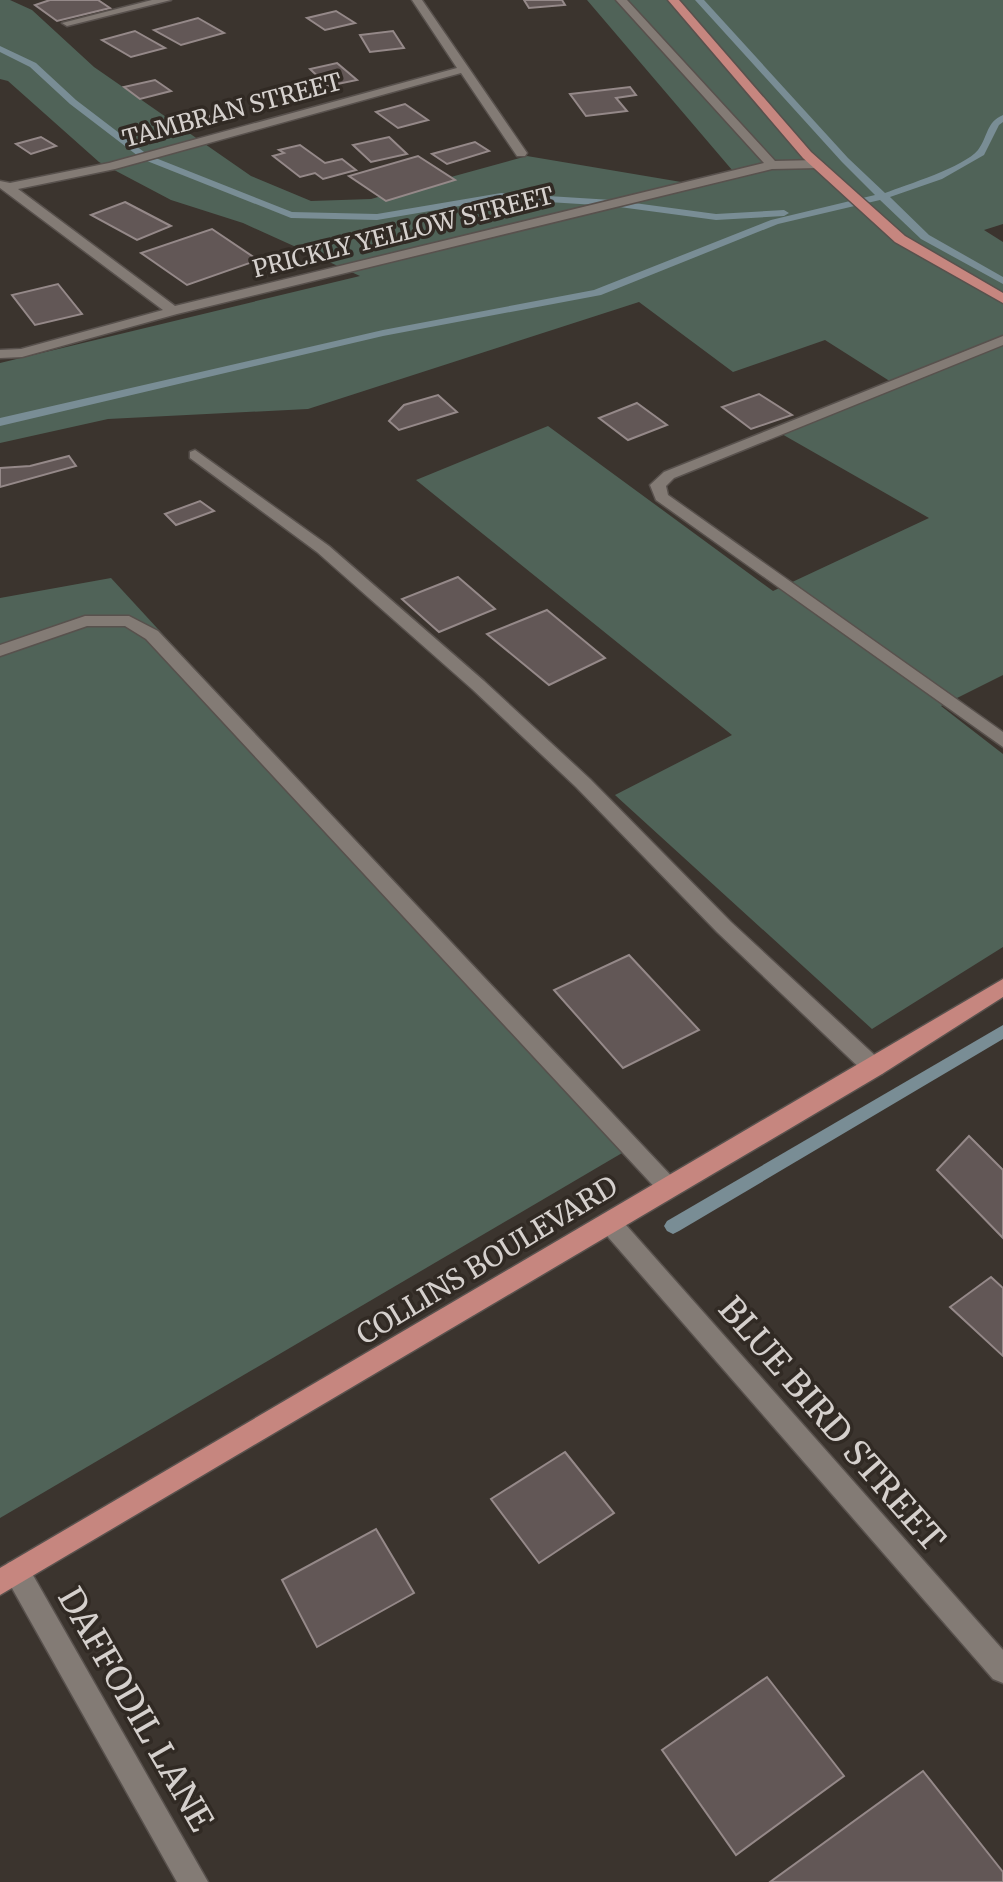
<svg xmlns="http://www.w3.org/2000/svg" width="1003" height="1882" viewBox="0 0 1003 1882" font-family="Merriweather,serif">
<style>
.green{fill:#506358}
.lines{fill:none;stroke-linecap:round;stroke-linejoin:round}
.stream{fill:#798d95;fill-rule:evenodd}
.building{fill:#625756;stroke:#958989;stroke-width:2}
.minor-casing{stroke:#58514d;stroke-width:3}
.major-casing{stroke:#58514d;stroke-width:3}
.minor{fill:#837b75;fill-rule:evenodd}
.major{fill:#c6867f;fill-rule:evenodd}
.labels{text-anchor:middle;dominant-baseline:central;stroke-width:7;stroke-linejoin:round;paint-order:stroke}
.far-street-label{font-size:24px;fill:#d5d0cd;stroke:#312a24}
.street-label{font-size:28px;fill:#d5d0cd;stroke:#312a24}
.near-street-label{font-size:34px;fill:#d5d0cd;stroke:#312a24}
</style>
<rect width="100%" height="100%" fill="#3b342e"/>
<g class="green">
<path d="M 0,0 L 10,0 L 32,10 L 94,67 L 251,176 L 311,201 L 371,199 L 527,156 L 705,186 L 738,177 L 587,0 L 1003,0 L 1003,224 L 984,230 L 1003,242 L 1003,675 L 941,706 L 1003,754 L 1003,947 L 872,1029 L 615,795 L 732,735 L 416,480 L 548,426 L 773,591 L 929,518 L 780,433 L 899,387 L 825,340 L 733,372 L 639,302 L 308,409 L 108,419 L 0,443 L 0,363 L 360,276 L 243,223 L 171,200 L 99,162 L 8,81 L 0,79 Z"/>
<path d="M 111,578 L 634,1146 L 0,1518 L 0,598 Z"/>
</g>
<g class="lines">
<g class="stream">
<path d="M 695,0 L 704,0 L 848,158 L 885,193 C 906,185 964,167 978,150 C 988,137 986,122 1003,115 L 1003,122 L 999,125 L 984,155 L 942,179 L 890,197 L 929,235 L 1003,277 L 1003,284 L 921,239 L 880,200 L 778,224 L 601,295 L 383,336 L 0,426 L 0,418 L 383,330 L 594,290 L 771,220 L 875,195 L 842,162 Z"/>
<path d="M 0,46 L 36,63 L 76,100 L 148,155 L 292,212 L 377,214 L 501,193 L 612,200 L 716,214 L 784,210 L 789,213 L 784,216 L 716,220 L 612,206 L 501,199 L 377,220 L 291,218 L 142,159 L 70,104 L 30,67 L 0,52 Z"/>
<path d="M 1003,1025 L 1003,1039 L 679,1231 L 673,1234 L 667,1231 L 664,1226 L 667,1221 Z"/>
</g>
</g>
<g class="building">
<path d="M 50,0 L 98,0 L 110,8 L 57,21 L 35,5 Z"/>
<path d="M 524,0 L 562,0 L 565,5 L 529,8 Z"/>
<path d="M 336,11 L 355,23 L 325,30 L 307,18 Z"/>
<path d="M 198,18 L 224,33 L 181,45 L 154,30 Z"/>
<path d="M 135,31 L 165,48 L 131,57 L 102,40 Z"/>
<path d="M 393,31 L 404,48 L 370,52 L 360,35 Z"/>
<path d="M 337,63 L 357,80 L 328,86 L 310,69 Z"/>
<path d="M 155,80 L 171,91 L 140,99 L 124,87 Z"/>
<path d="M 630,87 L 636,95 L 616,98 L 627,111 L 586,116 L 570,94 Z"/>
<path d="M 405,104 L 428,120 L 398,128 L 376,112 Z"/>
<path d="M 199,109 L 218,122 L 190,129 L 172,117 Z"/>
<path d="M 41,137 L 56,146 L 31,154 L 16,144 Z"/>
<path d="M 389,137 L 407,154 L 371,162 L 353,145 Z"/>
<path d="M 475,142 L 489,151 L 447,164 L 432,154 Z"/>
<path d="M 300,145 L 325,163 L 342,159 L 356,170 L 323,179 L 315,173 L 300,177 L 273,156 L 284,153 L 279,150 Z"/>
<path d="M 418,156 L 455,180 L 386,201 L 349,176 Z"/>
<path d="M 125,202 L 171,226 L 137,240 L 91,215 Z"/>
<path d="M 212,229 L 258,260 L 187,285 L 141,253 Z"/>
<path d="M 58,284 L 82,314 L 35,325 L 12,295 Z"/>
<path d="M 759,394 L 792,415 L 751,429 L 722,407 Z"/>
<path d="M 438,395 L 457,412 L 399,430 L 389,421 L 404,405 Z"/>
<path d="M 637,403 L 667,425 L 628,440 L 599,418 Z"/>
<path d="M 69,456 L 76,466 L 0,487 L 0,468 L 30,466 Z"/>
<path d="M 200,501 L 214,511 L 176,525 L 165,514 Z"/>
<path d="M 458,577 L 495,609 L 439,632 L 402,599 Z"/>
<path d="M 547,610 L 605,658 L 549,685 L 487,634 Z"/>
<path d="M 629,955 L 699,1030 L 623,1068 L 554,990 Z"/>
<path d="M 969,1136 L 1003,1170 L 1003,1238 L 937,1170 Z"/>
<path d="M 991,1277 L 1003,1288 L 1003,1356 L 950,1307 Z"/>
<path d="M 565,1452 L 614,1513 L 539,1563 L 491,1499 Z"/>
<path d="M 376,1529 L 414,1593 L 317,1647 L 282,1580 Z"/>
<path d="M 767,1677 L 844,1776 L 736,1855 L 662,1750 Z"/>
<path d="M 923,1771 L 1003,1872 L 1003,1882 L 770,1882 Z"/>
</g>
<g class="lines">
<defs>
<g id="minor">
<path d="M 152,0 L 171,0 L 67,26 L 62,23 Z"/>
<path d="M 412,0 L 422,0 L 527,153 L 525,156 L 517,156 L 461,73 L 115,169 L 18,189 L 175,306 L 764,163 L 616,0 L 627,0 L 775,161 L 818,160 L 824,164 L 818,168 L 772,169 L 177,314 L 22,357 L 0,358 L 0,350 L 21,349 L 163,310 L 0,188 L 0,181 L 10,183 L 109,163 L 457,68 Z"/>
<path d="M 1003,336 L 1003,345 L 674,478 L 666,486 L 668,495 L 1003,732 L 1003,747 L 656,500 L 650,485 L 664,472 Z"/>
<path d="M 195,450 L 329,546 L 484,681 L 590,779 L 731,922 L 882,1062 L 885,1068 L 882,1074 L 866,1074 L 717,932 L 576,787 L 472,689 L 317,552 L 190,458 L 190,452 Z"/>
<path d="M 85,616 L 129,616 L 158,631 L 677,1182 L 680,1188 L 677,1194 L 669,1197 L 661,1194 L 146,639 L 125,626 L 87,626 L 0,656 L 0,645 Z"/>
<path d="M 610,1214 L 618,1216 L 1003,1650 L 1003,1683 L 993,1679 L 602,1230 L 599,1223 L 602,1216 Z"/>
<path d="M 17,1560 L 26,1563 L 208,1882 L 177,1882 L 8,1581 L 4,1572 L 8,1563 Z"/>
</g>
<g id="major">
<path d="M 668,0 L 679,0 L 811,152 L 905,236 L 1003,293 L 1003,303 L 895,242 L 803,158 Z"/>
<path d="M 1003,979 L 1003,997 L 882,1074 L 0,1595 L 0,1568 Z"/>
</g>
</defs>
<use href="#minor" class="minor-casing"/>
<use href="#major" class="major-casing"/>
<use href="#minor" class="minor"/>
<use href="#major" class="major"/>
</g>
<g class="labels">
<g class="far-street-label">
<text transform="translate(232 110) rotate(-15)">TAMBRAN STREET</text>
<text transform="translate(403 232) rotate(-14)">PRICKLY YELLOW STREET</text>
</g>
<g class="street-label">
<text transform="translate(487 1260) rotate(-31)">COLLINS BOULEVARD</text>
</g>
<g class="near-street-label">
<text transform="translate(832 1424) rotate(49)">BLUE BIRD STREET</text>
<text transform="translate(136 1709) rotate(60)">DAFFODIL LANE</text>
</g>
</g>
</svg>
